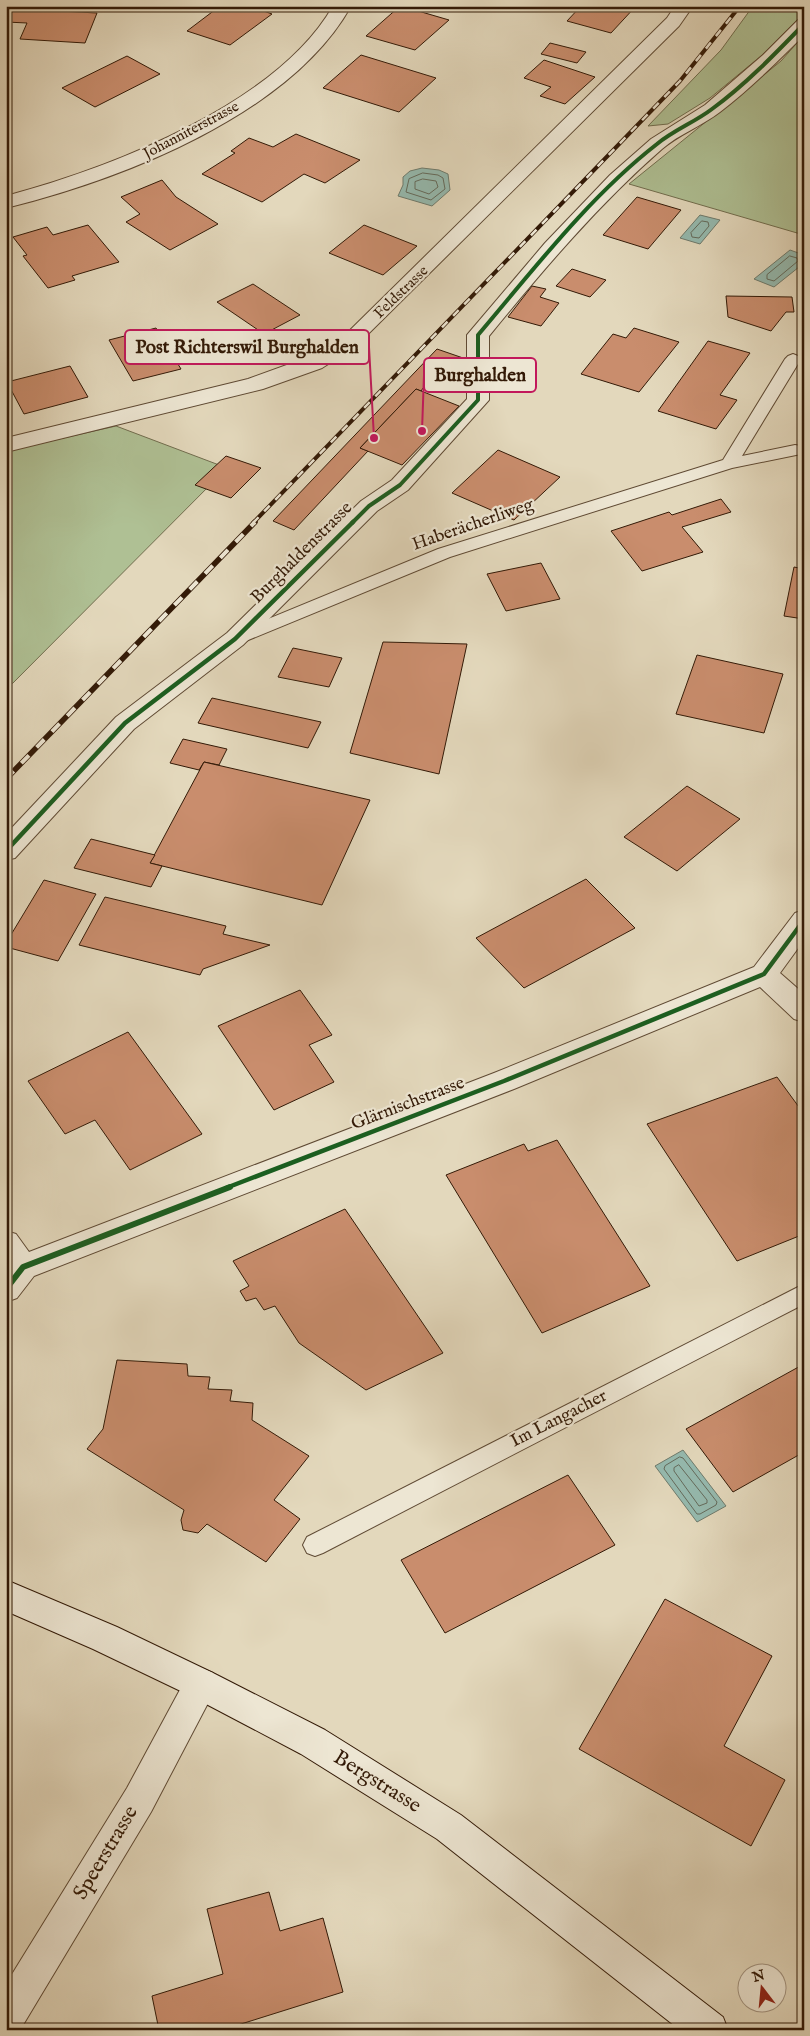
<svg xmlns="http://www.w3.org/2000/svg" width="810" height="2036" viewBox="0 0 810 2036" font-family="'IM FELL English',serif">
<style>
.green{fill:#afc094;stroke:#716d4e}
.water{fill:#95baaf;stroke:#6e7a6c}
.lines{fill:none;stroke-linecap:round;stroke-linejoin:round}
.shore{stroke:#646a5b;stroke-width:1}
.building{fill:#c98d6d;stroke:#331a07}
.service-casing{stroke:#5f4a34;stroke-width:2}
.minor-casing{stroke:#5f4a34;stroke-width:2}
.secondary-casing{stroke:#331a07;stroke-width:2}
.service{fill:#ede6d3;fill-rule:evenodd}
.minor{fill:#ede6d3;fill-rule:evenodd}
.secondary{fill:#ede6d3;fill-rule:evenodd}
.rail-far1-casing{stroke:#331a07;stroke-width:4}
.rail-casing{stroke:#331a07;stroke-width:5.5}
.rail-far1{stroke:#ede6d3;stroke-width:2.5;stroke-dasharray:8;stroke-linecap:butt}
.rail{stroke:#ede6d3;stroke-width:4;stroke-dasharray:11;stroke-linecap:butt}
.cycleway-far2-casing{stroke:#ede6d3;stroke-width:6}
.cycleway-far1-casing{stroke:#ede6d3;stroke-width:8}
.cycleway-casing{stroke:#ede6d3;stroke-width:9}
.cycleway-far2{stroke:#1b5e20;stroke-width:4}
.cycleway-far1{stroke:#1b5e20;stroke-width:4.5}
.cycleway{stroke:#1b5e20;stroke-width:6}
.labels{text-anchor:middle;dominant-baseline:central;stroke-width:4.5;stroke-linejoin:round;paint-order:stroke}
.far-street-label{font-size:15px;fill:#331a07;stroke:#ede6d3}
.street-label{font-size:18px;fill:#331a07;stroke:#ede6d3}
.near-street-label{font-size:21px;fill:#331a07;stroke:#ede6d3}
.leader{fill:none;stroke:#c2185b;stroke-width:2}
.callout-dot{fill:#c2185b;stroke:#ede6d3;stroke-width:2}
.callout{fill:#ede6d3;stroke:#c2185b;stroke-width:2}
.callout-label{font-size:19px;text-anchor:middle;font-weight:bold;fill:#331a07}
</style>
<rect width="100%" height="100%" fill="#e3d8bc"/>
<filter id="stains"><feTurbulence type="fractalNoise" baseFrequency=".004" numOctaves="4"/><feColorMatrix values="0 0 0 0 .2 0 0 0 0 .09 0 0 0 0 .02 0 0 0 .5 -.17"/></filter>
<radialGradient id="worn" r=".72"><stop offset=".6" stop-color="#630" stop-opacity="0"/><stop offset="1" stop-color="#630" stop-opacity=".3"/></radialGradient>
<g class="green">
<path d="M 753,6 L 804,6 L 804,13 L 761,56 L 710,98 L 668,124 L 648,126 L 721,50 Z"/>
<path d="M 804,35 L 804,235 L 629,184 L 781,61 Z"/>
<path d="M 116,426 L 227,468 L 6,690 L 6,451 Z"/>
</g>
<g class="water">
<path d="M 422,168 L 439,170 L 448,174 L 450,190 L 432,206 L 398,196 L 403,185 L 403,177 L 410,171 Z"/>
<path d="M 700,215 L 720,220 L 700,244 L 680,238 Z"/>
<path d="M 790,250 L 804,255 L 804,263 L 774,287 L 754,279 Z"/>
<path d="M 683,1450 L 726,1506 L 697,1522 L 655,1466 Z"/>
</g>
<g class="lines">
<g class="shore">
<path d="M 423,173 L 438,175 L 443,178 L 445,189 L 431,200 L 406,192 L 409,179 Z"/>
<path d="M 423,179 L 436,181 L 438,187 L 429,194 L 415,189 L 415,182 Z"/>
<path d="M 702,221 L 708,222 L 709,226 L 699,238 L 692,237 L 691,233 Z"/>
<path d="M 790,256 L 797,258 L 798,261 L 774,281 L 767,279 L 767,275 Z"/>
<path d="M 680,1457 L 683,1458 L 717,1502 L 716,1505 L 700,1514 L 697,1514 L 664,1469 L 665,1466 Z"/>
<path d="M 679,1465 L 707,1500 L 707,1503 L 699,1506 L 674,1471 L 674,1468 Z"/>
</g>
</g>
<g class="building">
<path d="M 6,6 L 43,6 L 41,10 L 97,13 L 85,43 L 20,39 L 27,23 L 6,22 Z"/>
<path d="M 220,6 L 250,6 L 272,14 L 230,45 L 187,31 Z"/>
<path d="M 400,6 L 401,6 L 449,20 L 415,50 L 366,36 Z"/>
<path d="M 581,6 L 636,6 L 611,33 L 567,21 Z"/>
<path d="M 550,43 L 586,52 L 577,63 L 541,54 Z"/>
<path d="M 361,55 L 436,78 L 399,112 L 323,88 Z"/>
<path d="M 127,56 L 160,74 L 95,107 L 62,88 Z"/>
<path d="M 544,60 L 595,77 L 565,104 L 540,96 L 551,87 L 524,78 Z"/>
<path d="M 296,134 L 360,160 L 325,183 L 304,174 L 262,202 L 202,174 L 235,153 L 231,151 L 249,138 L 273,147 Z"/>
<path d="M 162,180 L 176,197 L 218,224 L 170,250 L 126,222 L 140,214 L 121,197 Z"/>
<path d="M 637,197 L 681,210 L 648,249 L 603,235 Z"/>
<path d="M 88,225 L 119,262 L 72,276 L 75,280 L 48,288 L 23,256 L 27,255 L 13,237 L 47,227 L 53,235 Z"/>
<path d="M 364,225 L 417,246 L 383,275 L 329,253 Z"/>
<path d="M 572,269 L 606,280 L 590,297 L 556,286 Z"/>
<path d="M 253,284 L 300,315 L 264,334 L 217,302 Z"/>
<path d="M 532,286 L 546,289 L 540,297 L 559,303 L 541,326 L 508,317 Z"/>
<path d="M 726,296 L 792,297 L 794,312 L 786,312 L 771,331 L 728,317 Z"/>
<path d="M 156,328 L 181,369 L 133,381 L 109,340 Z"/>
<path d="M 634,328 L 679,342 L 639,392 L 581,374 L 613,334 L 626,338 Z"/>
<path d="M 708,341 L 750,353 L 720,395 L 737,400 L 716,429 L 658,411 Z"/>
<path d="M 437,349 L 466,359 L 438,389 L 426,384 L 421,391 L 416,389 L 360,448 L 368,451 L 294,530 L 273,521 Z"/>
<path d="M 70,366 L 88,397 L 24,414 L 7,382 Z"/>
<path d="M 416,389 L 459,406 L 402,465 L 360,448 Z"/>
<path d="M 498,450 L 560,477 L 514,520 L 452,493 Z"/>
<path d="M 226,456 L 261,468 L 231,498 L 195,485 Z"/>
<path d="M 721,499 L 731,512 L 682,527 L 703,552 L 642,571 L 611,531 L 669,512 L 672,515 Z"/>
<path d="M 541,563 L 560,599 L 506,611 L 487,574 Z"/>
<path d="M 794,567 L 804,569 L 804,619 L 784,616 Z"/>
<path d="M 383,642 L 467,644 L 439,774 L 350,753 Z"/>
<path d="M 293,648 L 342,658 L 329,687 L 278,677 Z"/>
<path d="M 697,655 L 783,674 L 764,733 L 676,714 Z"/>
<path d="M 212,698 L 321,722 L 308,748 L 198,723 Z"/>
<path d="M 183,739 L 227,749 L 219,765 L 204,762 L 199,770 L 170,763 Z"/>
<path d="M 204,762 L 370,800 L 322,905 L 150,863 Z"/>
<path d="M 687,786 L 740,819 L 677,871 L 624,837 Z"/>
<path d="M 91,839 L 155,855 L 150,863 L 162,866 L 151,887 L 74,868 Z"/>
<path d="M 586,879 L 635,928 L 524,988 L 476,938 Z"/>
<path d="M 44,880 L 96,894 L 58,961 L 6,947 L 6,943 Z"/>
<path d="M 105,897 L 226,926 L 223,934 L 270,945 L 203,969 L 200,975 L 79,945 Z"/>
<path d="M 300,990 L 332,1035 L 309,1045 L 334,1082 L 274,1110 L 218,1026 Z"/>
<path d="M 128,1032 L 202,1134 L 130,1170 L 95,1120 L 65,1134 L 28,1081 Z"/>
<path d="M 777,1077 L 804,1114 L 804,1234 L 737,1261 L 647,1124 Z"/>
<path d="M 557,1140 L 650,1286 L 542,1333 L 446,1175 L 524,1144 L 528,1151 Z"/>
<path d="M 345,1209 L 443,1353 L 366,1390 L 299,1343 L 275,1306 L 264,1310 L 256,1298 L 246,1301 L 240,1291 L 249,1286 L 233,1261 Z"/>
<path d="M 117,1360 L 187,1364 L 188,1376 L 210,1377 L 208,1389 L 232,1390 L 230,1401 L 253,1403 L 252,1420 L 309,1456 L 274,1500 L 300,1519 L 266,1562 L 207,1524 L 198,1533 L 183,1530 L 181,1520 L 184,1510 L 87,1449 L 103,1429 Z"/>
<path d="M 804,1364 L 804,1452 L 733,1492 L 686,1429 Z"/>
<path d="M 568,1475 L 615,1545 L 445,1633 L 401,1560 Z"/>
<path d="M 665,1599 L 772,1656 L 724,1746 L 785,1780 L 751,1846 L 579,1749 Z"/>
<path d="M 269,1892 L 280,1931 L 323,1918 L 343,1992 L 222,2030 L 159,2030 L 152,1996 L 223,1974 L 207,1909 Z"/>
</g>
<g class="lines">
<defs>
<g id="service">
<path d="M 793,354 L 798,356 L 801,359 L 742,456 L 795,445 L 801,446 L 803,450 L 801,454 L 732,468 L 450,557 L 241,643 L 235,645 L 229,643 L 226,639 L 229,635 L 438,549 L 723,460 L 785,359 L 788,356 Z"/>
<path d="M 804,1284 L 804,1304 L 323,1553 L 315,1556 L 307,1553 L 303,1545 L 307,1537 Z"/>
</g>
<g id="minor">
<path d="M 333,6 L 351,6 C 290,115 122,179 6,208 L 6,196 C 111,168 277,104 333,6 Z"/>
<path d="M 675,6 L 693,6 L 679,26 L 355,347 L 322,368 L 263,389 L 6,452 L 6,438 L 248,379 L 306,358 L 341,339 L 667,18 Z"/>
<path d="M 804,19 L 804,35 C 777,62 750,89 720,112 C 702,126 679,134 662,149 C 598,205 543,270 489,336 L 489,400 L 408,490 L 377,511 L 243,645 L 134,729 L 15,858 L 6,860 L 6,834 L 116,717 L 227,633 L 361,501 L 392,480 L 467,399 L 467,335 L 545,243 L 610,175 L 651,139 L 705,105 L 763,55 L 798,20 Z"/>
<path d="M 804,910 L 804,940 L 780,973 L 804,994 L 804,1022 L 794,1019 L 760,987 L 514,1089 L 34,1276 L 17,1298 L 6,1302 L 6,1231 L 16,1234 L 29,1252 L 494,1073 L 754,967 L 795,913 Z"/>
<path d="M 201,1668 L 213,1673 L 218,1684 L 151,1812 L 20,2030 L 6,2030 L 6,1984 L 127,1788 L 189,1673 Z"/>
</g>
<path id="secondary" d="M 6,1580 L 117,1627 L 213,1673 L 325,1730 L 461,1815 L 723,2017 L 728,2030 L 680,2030 L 437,1839 L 301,1754 L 189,1695 L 93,1649 L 6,1611 Z"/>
</defs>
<use href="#service" class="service-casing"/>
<use href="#minor" class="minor-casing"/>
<use href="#secondary" class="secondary-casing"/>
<use href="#service" class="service"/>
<use href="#minor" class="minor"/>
<use href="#secondary" class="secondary"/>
<defs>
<path id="rail-far1" d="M 253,523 L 680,81 L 740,6"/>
<path id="rail" d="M 6,779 L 255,522"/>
</defs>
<use href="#rail-far1" class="rail-far1-casing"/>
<use href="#rail" class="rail-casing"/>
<use href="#rail-far1" class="rail-far1"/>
<use href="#rail" class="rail"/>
<defs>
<path id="cycleway-far2" d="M 352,523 L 369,506 L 400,485 L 478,400 L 478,335 C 534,269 589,197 657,144 C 674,130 695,122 712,109 C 745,85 775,54 804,24"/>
<g id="cycleway-far1">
<path d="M 6,851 L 125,723 L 235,639 L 353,522"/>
<path d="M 226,1188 L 504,1081 L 764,974 L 804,920"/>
</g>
<path id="cycleway" d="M 6,1289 L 23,1267 L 230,1187"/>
</defs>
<use href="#cycleway-far2" class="cycleway-far2-casing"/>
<use href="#cycleway-far1" class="cycleway-far1-casing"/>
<use href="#cycleway" class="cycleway-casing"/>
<use href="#cycleway-far2" class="cycleway-far2"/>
<use href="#cycleway-far1" class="cycleway-far1"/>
<use href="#cycleway" class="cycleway"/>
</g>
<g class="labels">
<g class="far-street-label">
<text transform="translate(191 130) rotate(-28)">Johanniterstrasse</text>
<text transform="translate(401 292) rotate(-44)">Feldstrasse</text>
</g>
<g class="street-label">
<text transform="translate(473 525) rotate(-19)">Haberächerliweg</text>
<text transform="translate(302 553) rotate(-45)">Burghaldenstrasse</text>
<text transform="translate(408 1104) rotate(-21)">Glärnischstrasse</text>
<text transform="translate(559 1419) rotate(-27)">Im Langacher</text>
</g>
<g class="near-street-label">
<text transform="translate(377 1782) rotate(32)">Bergstrasse</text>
<text transform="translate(106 1853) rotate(-59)">Speerstrasse</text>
</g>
</g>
<path class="leader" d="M374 438L369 347M422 431L424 375"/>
<g class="callout-dot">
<circle cx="374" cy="438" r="5"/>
<circle cx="422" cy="431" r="5"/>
</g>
<g class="callout">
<rect x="125" y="330" width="244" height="34" rx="5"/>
<rect x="424" y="358" width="112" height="34" rx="5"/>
</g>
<g class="callout-label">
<text x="247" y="353">Post Richterswil Burghalden</text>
<text x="480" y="381">Burghalden</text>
</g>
<rect width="810" height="2036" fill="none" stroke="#e3d8bc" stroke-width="25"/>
<rect x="8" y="8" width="795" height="2021" fill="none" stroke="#331a07" stroke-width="2.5"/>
<rect x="12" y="12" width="785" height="2011" fill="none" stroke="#331a07"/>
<g transform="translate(762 1988) rotate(344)"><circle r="24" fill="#ede6d3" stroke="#a39481"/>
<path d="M0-4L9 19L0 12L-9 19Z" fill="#8f2418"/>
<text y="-8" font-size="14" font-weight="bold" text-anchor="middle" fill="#331a07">N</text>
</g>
<rect width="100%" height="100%" filter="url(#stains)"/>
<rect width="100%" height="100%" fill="url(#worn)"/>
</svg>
